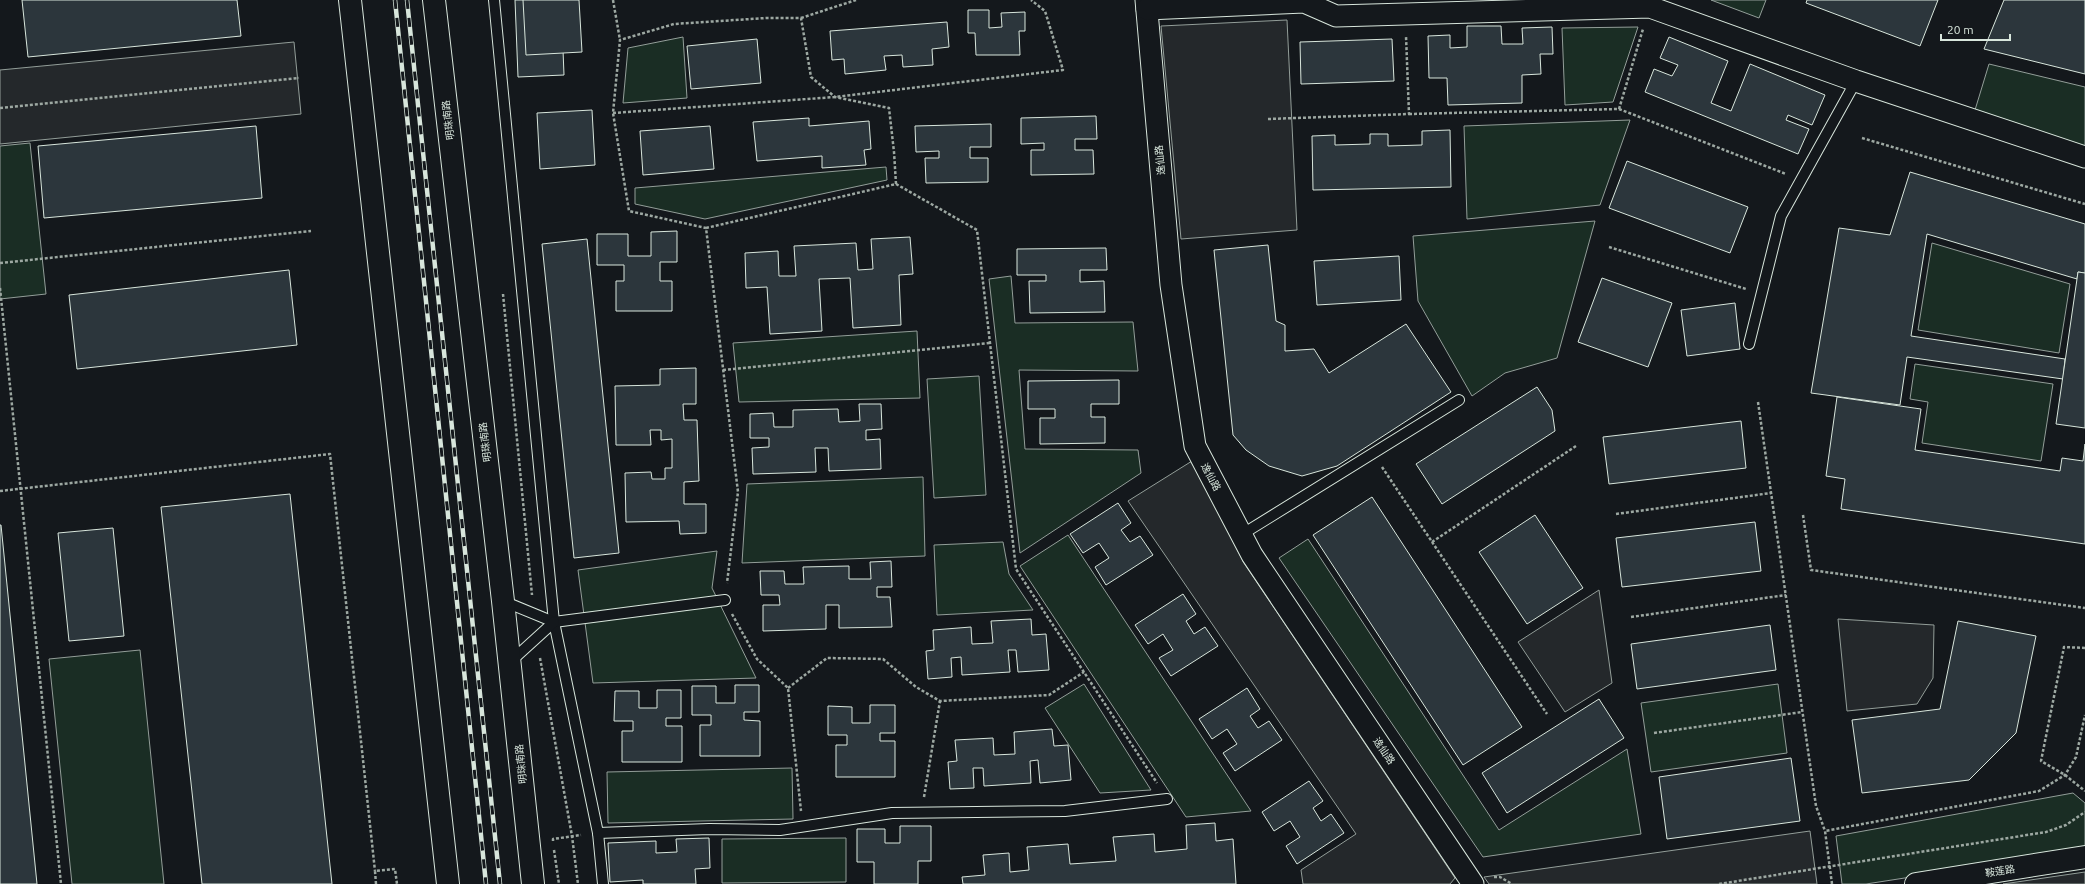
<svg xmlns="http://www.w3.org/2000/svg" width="2085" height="884" viewBox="0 0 2085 884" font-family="Ubuntu,'Noto Sans SC',sans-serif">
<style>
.green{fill:#1a2d24;stroke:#939e99}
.parking{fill:#24282b;stroke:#939e99}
.building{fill:#2c363c;stroke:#d8e6dc}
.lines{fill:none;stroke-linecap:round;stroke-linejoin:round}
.lane-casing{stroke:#d8e6dc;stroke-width:12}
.street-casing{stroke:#d8e6dc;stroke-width:23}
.secondary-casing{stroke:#d8e6dc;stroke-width:24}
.highway-casing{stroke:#d8e6dc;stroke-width:24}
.path{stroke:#9da8a2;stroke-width:2.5;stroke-dasharray:3 2;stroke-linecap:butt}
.lane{stroke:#14181c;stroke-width:10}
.street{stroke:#14181c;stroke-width:21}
.secondary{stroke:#14181c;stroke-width:22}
.highway{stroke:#14181c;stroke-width:22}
.rail-casing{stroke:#d8e6dc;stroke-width:4.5}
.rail{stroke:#14181c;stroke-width:3;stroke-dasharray:9;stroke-linecap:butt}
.labels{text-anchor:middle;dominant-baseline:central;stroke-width:3;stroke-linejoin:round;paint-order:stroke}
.street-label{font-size:10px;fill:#d8e6dc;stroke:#14181c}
</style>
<rect width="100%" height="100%" fill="#14181c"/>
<g class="green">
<path d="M 1711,0 L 1766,0 L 1759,18 Z"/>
<path d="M 1638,27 L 1613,102 L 1565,105 L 1562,28 Z"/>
<path d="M 683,37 L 687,98 L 623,103 L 628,48 Z"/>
<path d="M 1989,64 L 2085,87 L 2085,147 L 1975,110 Z"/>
<path d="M 1630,120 L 1600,205 L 1467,219 L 1464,126 Z"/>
<path d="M 30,143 L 46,294 L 0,299 L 0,146 Z"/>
<path d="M 886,167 L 887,180 L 705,219 L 635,204 L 635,188 Z"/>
<path d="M 1595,221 L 1557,358 L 1505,373 L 1472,396 L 1418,301 L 1413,236 Z"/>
<path d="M 1932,243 L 2070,284 L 2059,353 L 1918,330 Z"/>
<path d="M 1011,276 L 1015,323 L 1133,322 L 1138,371 L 1019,370 L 1025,449 L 1138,450 L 1141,473 L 1020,553 L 989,279 Z"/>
<path d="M 917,331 L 920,398 L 739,402 L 733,343 Z"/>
<path d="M 1915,364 L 2053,384 L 2041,461 L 1922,443 L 1928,402 L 1910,399 Z"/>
<path d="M 979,376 L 986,495 L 934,498 L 927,379 Z"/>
<path d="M 923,477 L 925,556 L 742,563 L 747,484 Z"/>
<path d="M 1068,535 L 1251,811 L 1186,817 L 1020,566 Z"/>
<path d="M 1308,539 L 1499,830 L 1627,749 L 1641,834 L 1483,857 L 1279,558 Z"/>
<path d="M 1003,542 L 1009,574 L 1033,610 L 937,615 L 934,545 Z"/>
<path d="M 717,551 L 712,588 L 756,678 L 593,683 L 578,570 Z"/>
<path d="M 140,650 L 164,884 L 72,884 L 49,659 Z"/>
<path d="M 1084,684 L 1151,790 L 1100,793 L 1045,708 Z"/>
<path d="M 1778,684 L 1787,753 L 1651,772 L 1641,703 Z"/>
<path d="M 792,768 L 793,819 L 608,823 L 607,772 Z"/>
<path d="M 2073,793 L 2085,803 L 2085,850 L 1866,884 L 1842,884 L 1836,836 Z"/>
<path d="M 846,838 L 846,882 L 722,883 L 722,839 Z"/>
</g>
<g class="parking">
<path d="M 1287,20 L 1297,230 L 1181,239 L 1161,26 Z"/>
<path d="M 294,42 L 301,114 L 0,144 L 0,70 Z"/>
<path d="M 1192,461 L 1244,563 L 1455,878 L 1450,884 L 1303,884 L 1301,870 L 1356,834 L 1128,501 Z"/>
<path d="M 1599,590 L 1612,683 L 1565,712 L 1518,642 Z"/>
<path d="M 1838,619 L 1934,625 L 1933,678 L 1917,704 L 1847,711 Z"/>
<path d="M 1810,831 L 1817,884 L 1489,884 L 1484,877 Z"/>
<path d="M 2085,872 L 2085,884 L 2003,884 Z"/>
</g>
<g class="building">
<path d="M 22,0 L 237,0 L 241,36 L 28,57 Z"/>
<path d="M 515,0 L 561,0 L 564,75 L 518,77 Z"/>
<path d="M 523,0 L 579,0 L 582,52 L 526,55 Z"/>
<path d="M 1807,0 L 1938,0 L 1920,46 L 1806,3 Z"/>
<path d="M 2004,0 L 2085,0 L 2085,74 L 1984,49 Z"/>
<path d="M 968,10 L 989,10 L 989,28 L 1002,27 L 1001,13 L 1025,12 L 1025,31 L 1019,31 L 1020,55 L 976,55 L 975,33 L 968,33 Z"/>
<path d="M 947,22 L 949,47 L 932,49 L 933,65 L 903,67 L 902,55 L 884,56 L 886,70 L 845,74 L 844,59 L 832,60 L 830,31 Z"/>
<path d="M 1467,26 L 1501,26 L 1502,44 L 1523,44 L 1522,28 L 1552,27 L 1553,54 L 1540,54 L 1541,74 L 1522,75 L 1522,103 L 1448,105 L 1447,78 L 1429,78 L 1428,36 L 1450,35 L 1450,48 L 1467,47 Z"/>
<path d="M 1669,37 L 1728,61 L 1711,103 L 1731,111 L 1750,64 L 1825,95 L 1812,125 L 1788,115 L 1786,120 L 1809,129 L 1798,154 L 1645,92 L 1654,69 L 1672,76 L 1678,65 L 1660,58 Z"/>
<path d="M 757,39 L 761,83 L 691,89 L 687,46 Z"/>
<path d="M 1392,39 L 1394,81 L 1301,84 L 1300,42 Z"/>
<path d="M 592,110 L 595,165 L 540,169 L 537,113 Z"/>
<path d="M 1096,116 L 1097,139 L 1075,139 L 1075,150 L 1093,150 L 1094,174 L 1031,175 L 1031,150 L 1044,150 L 1044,143 L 1021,144 L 1021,118 Z"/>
<path d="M 809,118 L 809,126 L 869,121 L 871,149 L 864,150 L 866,165 L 822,168 L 822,156 L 757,161 L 753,122 Z"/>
<path d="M 991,124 L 991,147 L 970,147 L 970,158 L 988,158 L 988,182 L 926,183 L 925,158 L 939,158 L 939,151 L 916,152 L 915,126 Z"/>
<path d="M 256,126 L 262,198 L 44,218 L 38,146 Z"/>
<path d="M 710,126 L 714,169 L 643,175 L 640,131 Z"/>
<path d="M 1450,130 L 1451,187 L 1313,190 L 1312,136 L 1335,135 L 1335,145 L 1370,144 L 1370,134 L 1388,134 L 1388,146 L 1422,145 L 1422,131 Z"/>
<path d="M 1627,161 L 1748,207 L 1730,253 L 1609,208 Z"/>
<path d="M 1910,172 L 2085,224 L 2085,273 L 2078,272 L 2077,279 L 1927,234 L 1911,336 L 2065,359 L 2063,379 L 1907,357 L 1900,405 L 1811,393 L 1839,228 L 1890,235 Z"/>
<path d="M 677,231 L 677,262 L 660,262 L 660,281 L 672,281 L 672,311 L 616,311 L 616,281 L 624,281 L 624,265 L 597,265 L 597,234 L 628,234 L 628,256 L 651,256 L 651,232 Z"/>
<path d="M 910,237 L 913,274 L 899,275 L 901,325 L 853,328 L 850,278 L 819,279 L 822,331 L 770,334 L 767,287 L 746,288 L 745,253 L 778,251 L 779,276 L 796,276 L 794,246 L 856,243 L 858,270 L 873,269 L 871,239 Z"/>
<path d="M 587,239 L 619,553 L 574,558 L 542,244 Z"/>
<path d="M 1268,245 L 1276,321 L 1285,325 L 1285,351 L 1314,349 L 1329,373 L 1406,324 L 1451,392 L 1337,466 L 1302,476 L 1269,466 L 1246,450 L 1233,435 L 1214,250 Z"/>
<path d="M 1106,248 L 1107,270 L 1080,270 L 1080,282 L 1104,281 L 1105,312 L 1030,313 L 1029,281 L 1046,281 L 1046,275 L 1017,275 L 1017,249 Z"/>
<path d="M 1399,256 L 1401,300 L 1317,305 L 1314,261 Z"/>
<path d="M 289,270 L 297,345 L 77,369 L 69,295 Z"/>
<path d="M 2078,272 L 2085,273 L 2085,428 L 2056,424 Z"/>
<path d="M 1602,278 L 1672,303 L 1648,367 L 1578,342 Z"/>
<path d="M 1735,303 L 1740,349 L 1687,356 L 1681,310 Z"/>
<path d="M 696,368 L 696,404 L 683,404 L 684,420 L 697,420 L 699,481 L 684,482 L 684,504 L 706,504 L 706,533 L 680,534 L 679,521 L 626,522 L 625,473 L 651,472 L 652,479 L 665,479 L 665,468 L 672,468 L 672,439 L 661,440 L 661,430 L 650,430 L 651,445 L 616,445 L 615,386 L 660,385 L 660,369 Z"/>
<path d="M 1119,380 L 1119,404 L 1091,404 L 1091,417 L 1105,417 L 1105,443 L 1040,444 L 1040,418 L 1055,418 L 1055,409 L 1028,409 L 1028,381 Z"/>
<path d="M 1537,387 L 1552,410 L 1555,431 L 1442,504 L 1416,464 Z"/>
<path d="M 1837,397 L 1921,409 L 1915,450 L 2060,471 L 2062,458 L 2083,461 L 2085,444 L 2085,544 L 1841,509 L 1845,479 L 1826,476 Z"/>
<path d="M 859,404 L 881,404 L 882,429 L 866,430 L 866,440 L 880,439 L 881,469 L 829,471 L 828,448 L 815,448 L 816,472 L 753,474 L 752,448 L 769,447 L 769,438 L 750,438 L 750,414 L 773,413 L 774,427 L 793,427 L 793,410 L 838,409 L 839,422 L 860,421 Z"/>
<path d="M 1741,421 L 1746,468 L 1609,484 L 1603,437 Z"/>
<path d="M 290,494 L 332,884 L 202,884 L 161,507 Z"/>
<path d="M 1372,497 L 1522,727 L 1463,765 L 1313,535 Z"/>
<path d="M 1118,503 L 1131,523 L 1121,530 L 1130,542 L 1140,536 L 1153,555 L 1106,585 L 1095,567 L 1109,558 L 1099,543 L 1083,553 L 1070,534 Z"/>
<path d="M 1535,515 L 1583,588 L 1527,624 L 1479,552 Z"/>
<path d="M 1755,522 L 1761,571 L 1622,587 L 1616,538 Z"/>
<path d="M 0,525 L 1,525 L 37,884 L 0,884 Z"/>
<path d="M 113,528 L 124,636 L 69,641 L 58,533 Z"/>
<path d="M 891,561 L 892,587 L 877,587 L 877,597 L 890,597 L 892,627 L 839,628 L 839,605 L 826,605 L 826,629 L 763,631 L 763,605 L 780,605 L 779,595 L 761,595 L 760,571 L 784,571 L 785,584 L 804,584 L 803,567 L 849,566 L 849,579 L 871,579 L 870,562 Z"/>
<path d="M 1183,594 L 1196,614 L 1186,621 L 1194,634 L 1205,627 L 1218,646 L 1171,676 L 1159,658 L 1173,650 L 1163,634 L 1148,644 L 1135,625 Z"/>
<path d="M 1031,619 L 1032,635 L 1046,634 L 1049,670 L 1018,672 L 1016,650 L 1008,650 L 1010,672 L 962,675 L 961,657 L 951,658 L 952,677 L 928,679 L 926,651 L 934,650 L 933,630 L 971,627 L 972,644 L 993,643 L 991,621 Z"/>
<path d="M 1958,621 L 2036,636 L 2016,733 L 1969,780 L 1862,793 L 1852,720 L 1940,709 Z"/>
<path d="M 1770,625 L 1776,670 L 1637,689 L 1631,644 Z"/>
<path d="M 735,685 L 759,685 L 759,712 L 744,712 L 744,720 L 760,721 L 760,756 L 700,756 L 700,725 L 711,725 L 711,715 L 692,715 L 692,686 L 716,686 L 716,703 L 735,703 Z"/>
<path d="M 1247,688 L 1260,709 L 1250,716 L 1258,728 L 1269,721 L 1282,740 L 1235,771 L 1223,753 L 1237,744 L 1227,729 L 1212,739 L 1199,719 Z"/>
<path d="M 657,690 L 681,690 L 681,718 L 666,718 L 666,726 L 682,726 L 682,762 L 622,762 L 622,731 L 633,731 L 633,721 L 614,721 L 615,691 L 639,691 L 639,708 L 657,708 Z"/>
<path d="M 1599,699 L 1624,738 L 1507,813 L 1482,773 Z"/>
<path d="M 870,705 L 895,705 L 895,733 L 880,733 L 880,741 L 895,741 L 895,777 L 836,777 L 836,745 L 847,745 L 847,735 L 828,735 L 828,706 L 852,707 L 852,723 L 870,723 Z"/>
<path d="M 1052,729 L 1054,746 L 1068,745 L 1071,780 L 1040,783 L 1038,760 L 1030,761 L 1031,783 L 984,786 L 983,768 L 973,768 L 974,788 L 950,789 L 948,762 L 957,761 L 955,740 L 993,738 L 994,755 L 1015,754 L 1014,732 Z"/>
<path d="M 1791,758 L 1800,821 L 1667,839 L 1659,777 Z"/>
<path d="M 1309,781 L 1323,801 L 1313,808 L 1321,821 L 1331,814 L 1344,833 L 1297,864 L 1286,846 L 1300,837 L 1290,821 L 1274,831 L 1262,812 Z"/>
<path d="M 1215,823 L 1216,841 L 1233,839 L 1236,884 L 963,884 L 962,877 L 985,875 L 983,855 L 1009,853 L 1010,872 L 1029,870 L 1027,847 L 1068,844 L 1070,864 L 1116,861 L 1113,837 L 1154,834 L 1155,852 L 1187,849 L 1186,825 Z"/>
<path d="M 900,826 L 931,826 L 931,861 L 918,861 L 918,884 L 874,884 L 874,862 L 857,862 L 857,829 L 885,829 L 885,843 L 900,843 Z"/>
<path d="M 709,838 L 710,868 L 695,869 L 696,884 L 643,884 L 643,880 L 610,882 L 608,843 L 656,841 L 656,853 L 677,852 L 676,839 Z"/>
</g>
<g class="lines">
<defs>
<g id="lane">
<path d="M 494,0 L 554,622 L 598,833 L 603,884"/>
<path d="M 1749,344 L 1781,216 L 1856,81"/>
<path d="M 1241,535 L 1459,400"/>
<path d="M 503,601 L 554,622 L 725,600"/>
<path d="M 510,662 L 554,622"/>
<path d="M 598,833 L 709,829 L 780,830 L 892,813 L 1065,811 L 1167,799"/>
</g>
<g id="street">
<path d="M 1146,0 L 1171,285 L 1195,446 L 1252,555 L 1473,884"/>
<path d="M 1147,9 L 1304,2 L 1336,16 L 1650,7 L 1856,81 L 2085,157"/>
</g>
<path id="secondary" d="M 1916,884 L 2085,857"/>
<g id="highway">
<path d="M 350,0 L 448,884"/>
<path d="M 434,0 L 503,601 L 533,884"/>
</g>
</defs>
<use href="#lane" class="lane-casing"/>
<use href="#street" class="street-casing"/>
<use href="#secondary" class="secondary-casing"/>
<use href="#highway" class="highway-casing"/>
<g class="path">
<path d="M 613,0 L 620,40"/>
<path d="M 801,18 L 856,0"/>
<path d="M 0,108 L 299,78"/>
<path d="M 1619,109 L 1786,174"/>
<path d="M 613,113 L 835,97 L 1063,70 L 1045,11 L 1031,0"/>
<path d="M 1409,114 L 1619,109 L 1643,29"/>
<path d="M 1268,119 L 1409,114 L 1406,36"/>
<path d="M 1862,138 L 2085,204"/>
<path d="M 896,184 L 977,230 L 1016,569 L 1157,783"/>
<path d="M 706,228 L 896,184 L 894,152 L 889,108 L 835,97 L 811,77 L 801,18 L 766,18 L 674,24 L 620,40 L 613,113 L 629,211 L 706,228 L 738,492 L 727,583"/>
<path d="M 1609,247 L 1746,289"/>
<path d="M 0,263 L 311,231"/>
<path d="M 0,288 L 61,884"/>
<path d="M 503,294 L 532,595"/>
<path d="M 723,370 L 989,343"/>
<path d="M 1758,402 L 1816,806 L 1825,831"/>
<path d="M 1382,467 L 1547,714"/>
<path d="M 0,491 L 330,454 L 375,871"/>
<path d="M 1616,514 L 1771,493"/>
<path d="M 1803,515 L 1811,570 L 2085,608"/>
<path d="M 1432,542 L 1576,446"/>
<path d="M 732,614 L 757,659 L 788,688 L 801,811"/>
<path d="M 1631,617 L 1786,595"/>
<path d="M 2085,648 L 2064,647 L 2041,761 L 2065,775 L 2085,791"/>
<path d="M 540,658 L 572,836 L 578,884"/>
<path d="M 788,688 L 827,658 L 883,659 L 916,687 L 940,701 L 1049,695 L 1084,672"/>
<path d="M 1654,733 L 1802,712"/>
<path d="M 924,797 L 940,701"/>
<path d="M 553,841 L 553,839 L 581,835"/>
<path d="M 554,850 L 559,884"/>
<path d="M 1494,877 L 1500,877 L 1512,884"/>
<path d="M 376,884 L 375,871 L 395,869 L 397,884"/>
<path d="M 1719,884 L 2046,832 L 2066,825 L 2085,812"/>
<path d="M 1832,884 L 1825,831 L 2039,791 L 2065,775 L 2076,757 L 2085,715"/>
</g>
<use href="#lane" class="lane"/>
<use href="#street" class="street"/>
<use href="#secondary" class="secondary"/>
<use href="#highway" class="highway"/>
<defs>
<g id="rail">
<path d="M 395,0 L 486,884"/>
<path d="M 407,0 L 500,884"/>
</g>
</defs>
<use href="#rail" class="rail-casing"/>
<use href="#rail" class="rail"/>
</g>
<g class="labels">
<g class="street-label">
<text transform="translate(448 120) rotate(-97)">明珠南路</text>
<text transform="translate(1160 160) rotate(-95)">逸仙路</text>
<text transform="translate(485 442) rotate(-97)">明珠南路</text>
<text transform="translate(1211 477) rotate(62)">逸仙路</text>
<text transform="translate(1384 751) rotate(56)">逸仙路</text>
<text transform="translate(521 764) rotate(-96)">明珠南路</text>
<text transform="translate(2000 871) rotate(-9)">鞍莲路</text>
</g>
</g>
<path d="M1941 34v6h69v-6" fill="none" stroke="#d8e6dc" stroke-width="2"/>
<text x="1947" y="34" font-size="12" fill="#d8e6dc" stroke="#14181c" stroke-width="3" paint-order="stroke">20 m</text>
</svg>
